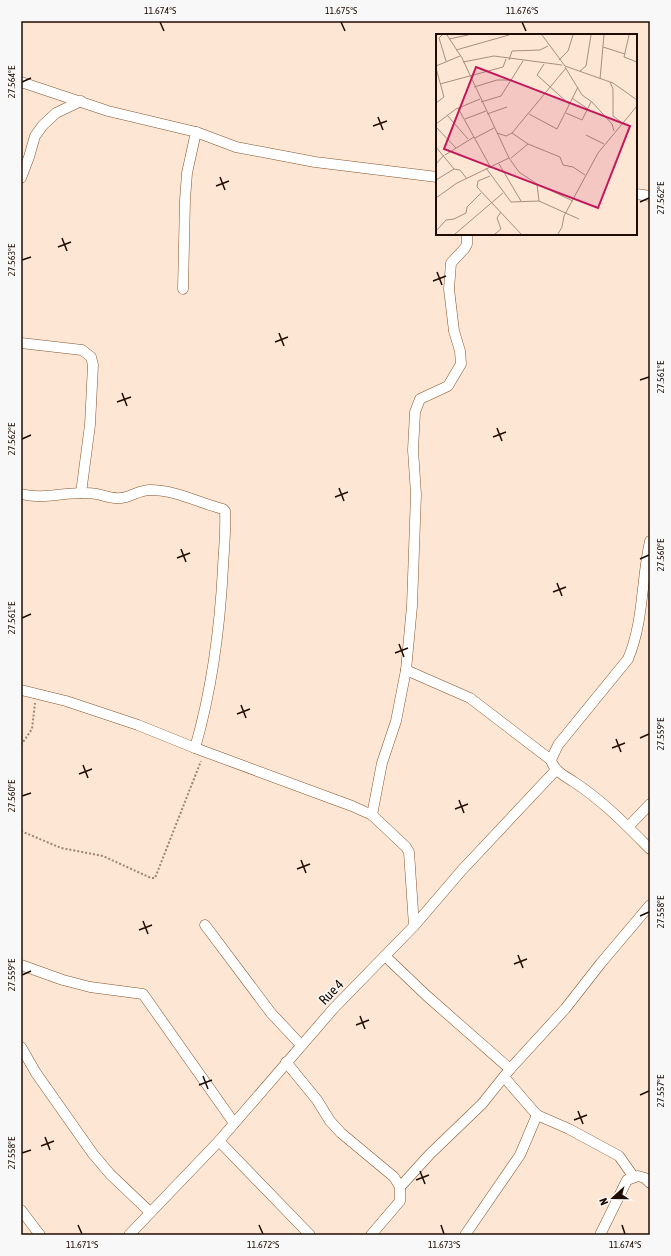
<svg xmlns="http://www.w3.org/2000/svg" width="671" height="1256" viewBox="0 0 671 1256" font-family="'Asap Condensed',sans-serif">
<style>
.lines{fill:none;stroke-linecap:round;stroke-linejoin:round}
.street-casing{stroke:#86542a;stroke-width:11}
.path{stroke:#9a8475;stroke-width:2;stroke-dasharray:2 2;stroke-linecap:butt}
.street{stroke:#fff;stroke-width:10}
.ticks{fill:none;stroke:#1f0c00;stroke-width:1.5}
.labels{text-anchor:middle;dominant-baseline:central;stroke-width:3;stroke-linejoin:round;paint-order:stroke}
.street-label{font-size:14px;fill:#1f0c00;stroke:#f8f8f8}
.inset-road{fill:none;stroke:#a58f7f;stroke-width:1}
.view{fill:#c2185b;fill-opacity:0.15;stroke:#c2185b;stroke-width:2}
.inset-edge{fill:none;stroke:#1f0c00;stroke-width:2}
.neatline{fill:none;stroke:#1f0c00;stroke-width:1.5}
.ticks-label{font-size:10px;text-anchor:middle;fill:#1f0c00}
</style>
<rect width="100%" height="100%" fill="#fee6d4"/>
<g class="lines">
<defs>
<g id="street">
<path d="M 21,82 L 108,111 L 196,132 L 236,147 L 315,162 L 437,177"/>
<path d="M 21,178 L 29,157 L 35,136 L 43,125 L 56,113 L 81,101"/>
<path d="M 636,194 L 650,196"/>
<path d="M 183,289 L 185,200 L 187,173 L 196,132"/>
<path d="M 21,343 L 82,350 L 91,357 L 93,365 L 90,425 L 81,493"/>
<path d="M 21,494 C 46,501 71,489 97,494 C 105,496 112,499 121,498 C 131,497 139,490 150,490 C 176,490 199,503 223,509 L 225,511 C 226,530 224,548 223,567 C 220,628 212,689 195,748"/>
<path d="M 650,541 C 641,581 644,621 628,659 L 558,745 L 551,760 C 554,771 565,776 574,782 C 603,801 626,825 650,849"/>
<path d="M 406,670 L 470,698 L 551,760"/>
<path d="M 21,690 L 66,701 L 138,725 L 195,748 L 352,806 L 372,815 L 406,847 L 409,852 L 414,926"/>
<path d="M 372,815 L 382,763 L 396,721 L 406,670 L 412,606 L 416,494 L 413,450 L 415,412 L 420,399 L 448,386 L 461,364 L 460,351 L 454,331 L 449,289 L 451,263 L 465,248 L 467,244 L 467,234"/>
<path d="M 629,826 L 650,804"/>
<path d="M 205,925 L 271,1013 L 301,1045"/>
<path d="M 385,956 L 427,996 L 510,1069"/>
<path d="M 21,965 L 63,980 L 90,987 L 143,994 L 234,1123"/>
<path d="M 21,1047 L 36,1073 L 93,1154 L 110,1174 L 150,1212"/>
<path d="M 286,1062 L 317,1100 L 330,1121 L 341,1133 L 394,1177 L 400,1187 L 400,1201 L 371,1235"/>
<path d="M 504,1077 L 537,1115 L 569,1129 L 619,1156 L 633,1176"/>
<path d="M 219,1141 L 310,1235"/>
<path d="M 400,1187 L 430,1154 L 482,1104 L 510,1069 L 565,1009 L 601,963 L 650,905"/>
<path d="M 21,1210 L 40,1235"/>
<path d="M 129,1235 L 219,1141 L 334,1008 L 414,926 L 462,870 L 556,770"/>
<path d="M 465,1235 L 520,1155 L 537,1115"/>
<path d="M 600,1235 L 627,1180 L 638,1176 L 645,1178 L 650,1183"/>
</g>
</defs>
<use href="#street" class="street-casing"/>
<g class="path">
<path d="M 21,745 L 32,729 L 35,703"/>
<path d="M 21,831 L 61,848 L 103,856 L 151,878 L 155,878 L 201,761"/>
</g>
<use href="#street" class="street"/>
</g>
<path class="ticks" d="M 160,22 L 164,31M 341,22 L 345,31M 522,22 L 526,31M 22,82 L 31,78M 378,117 L 383,130M 373,126 L 387,121M 220,177 L 225,190M 216,186 L 229,181M 640,202 L 649,198M 62,238 L 67,251M 58,247 L 71,242M 22,260 L 31,257M 437,272 L 442,285M 433,281 L 446,276M 279,333 L 284,346M 275,342 L 288,337M 640,380 L 649,377M 122,393 L 127,406M 117,402 L 131,397M 497,428 L 502,441M 493,437 L 506,432M 22,439 L 31,435M 339,488 L 344,501M 335,497 L 348,492M 181,549 L 186,562M 177,558 L 190,553M 640,559 L 649,555M 557,583 L 562,596M 553,592 L 566,587M 22,618 L 31,614M 399,644 L 404,657M 395,653 L 408,648M 241,705 L 246,718M 237,714 L 250,709M 640,738 L 649,734M 616,739 L 621,752M 612,748 L 625,743M 83,765 L 88,778M 79,774 L 92,769M 22,796 L 31,793M 459,800 L 464,813M 455,809 L 468,804M 301,860 L 306,873M 297,869 L 310,864M 640,916 L 649,912M 143,921 L 148,934M 139,930 L 152,925M 518,955 L 523,968M 514,964 L 527,959M 22,975 L 31,971M 360,1016 L 365,1029M 356,1025 L 369,1020M 203,1076 L 208,1089M 199,1085 L 212,1080M 640,1095 L 649,1091M 578,1111 L 583,1124M 574,1120 L 587,1115M 45,1137 L 50,1150M 41,1146 L 54,1141M 22,1153 L 31,1150M 420,1171 L 425,1184M 416,1180 L 429,1175M 78,1225 L 82,1234M 259,1225 L 263,1234M 441,1225 L 444,1234M 622,1225 L 625,1234"/>
<g class="labels">
<g class="street-label">
<text transform="translate(331 992) rotate(-46)">Rue 4</text>
</g>
</g>
<g transform="translate(436 34)">
<rect width="201" height="201" fill="#fee6d4"/>
<path class="inset-road" d="M 6,1 L 3,4 L 10,27M 11,1 L 26,24 L 73,124 L 83,138 L 101,150 L 137,167M 106,1 L 129,32 L 177,49 L 201,66M 193,1 L 188,23 L 201,28M 13,5 L 32,1M 167,13 L 189,20M 20,16 L 73,1M 73,26 L 76,17 L 104,16 L 112,12M 123,26 L 132,17 L 137,1M 27,28 L 58,22 L 126,31M 108,30 L 101,41 L 133,70M 0,32 L 24,22M 129,33 L 146,61 L 156,68 L 176,90 L 178,97M 0,34 L 8,63 L 0,69M 144,37 L 150,32 L 155,1M 164,45 L 168,1M 174,48 L 177,55 L 177,82 L 185,88M 4,50 L 67,33 L 70,25M 38,53 L 61,46 L 76,46M 136,64 L 152,75M 45,68 L 65,62 L 87,27M 22,74 L 55,134M 130,79 L 146,86 L 155,68M 51,80 L 71,73M 93,80 L 121,95 L 142,53M 11,81 L 32,105M 29,85 L 50,77M 0,90 L 20,75 L 44,65M 0,93 L 20,114M 61,99 L 70,102 L 76,99 L 130,34M 76,99 L 92,110 L 124,123 L 127,131 L 137,133 L 149,141M 150,101 L 168,110M 39,104 L 58,94M 0,113 L 18,135M 9,121 L 38,103M 75,124 L 92,110M 0,130 L 8,121M 63,130 L 85,167M 50,134 L 75,168 L 103,167 L 143,185M 54,142 L 42,147 L 41,153 L 85,200M 0,146 L 18,135 L 24,136 L 31,145M 101,150 L 103,167M 0,164 L 21,149 L 73,124M 0,197 L 10,186 L 18,185 L 30,179 L 31,173 L 45,159M 19,200 L 67,159M 59,200 L 65,195 L 61,184 L 65,178M 122,200 L 126,193 L 128,182 L 162,119 L 201,72"/>
<path class="view" d="M 40,33 L 194,92 L 162,174 L 8,115 Z"/>
<rect width="201" height="201" class="inset-edge"/>
</g>
<rect width="671" height="1256" fill="none" stroke="#f8f8f8" stroke-width="44"/>
<g transform="translate(613 1198) rotate(249)" stroke="#f8f8f8" stroke-width="3" paint-order="stroke">
<path d="M0-3L7 15L0 10L-7 15Z" fill="#1f0c00"/>
<text y="-6" font-size="11" font-weight="bold" text-anchor="middle" fill="#1f0c00">N</text>
</g>
<rect x="22" y="22" width="627" height="1212" class="neatline"/>
<g class="ticks-label">
<text x="160" y="14">11.674°S</text>
<text x="341" y="14">11.675°S</text>
<text x="522" y="14">11.676°S</text>
<text transform="translate(11 82) rotate(-90)" y="4">27.564°E</text>
<text transform="translate(660 198) rotate(-90)" y="4">27.562°E</text>
<text transform="translate(11 260) rotate(-90)" y="4">27.563°E</text>
<text transform="translate(660 377) rotate(-90)" y="4">27.561°E</text>
<text transform="translate(11 439) rotate(-90)" y="4">27.562°E</text>
<text transform="translate(660 555) rotate(-90)" y="4">27.560°E</text>
<text transform="translate(11 618) rotate(-90)" y="4">27.561°E</text>
<text transform="translate(660 734) rotate(-90)" y="4">27.559°E</text>
<text transform="translate(11 796) rotate(-90)" y="4">27.560°E</text>
<text transform="translate(660 912) rotate(-90)" y="4">27.558°E</text>
<text transform="translate(11 975) rotate(-90)" y="4">27.559°E</text>
<text transform="translate(660 1091) rotate(-90)" y="4">27.557°E</text>
<text transform="translate(11 1153) rotate(-90)" y="4">27.558°E</text>
<text x="82" y="1248">11.671°S</text>
<text x="263" y="1248">11.672°S</text>
<text x="444" y="1248">11.673°S</text>
<text x="625" y="1248">11.674°S</text>
</g>
</svg>
